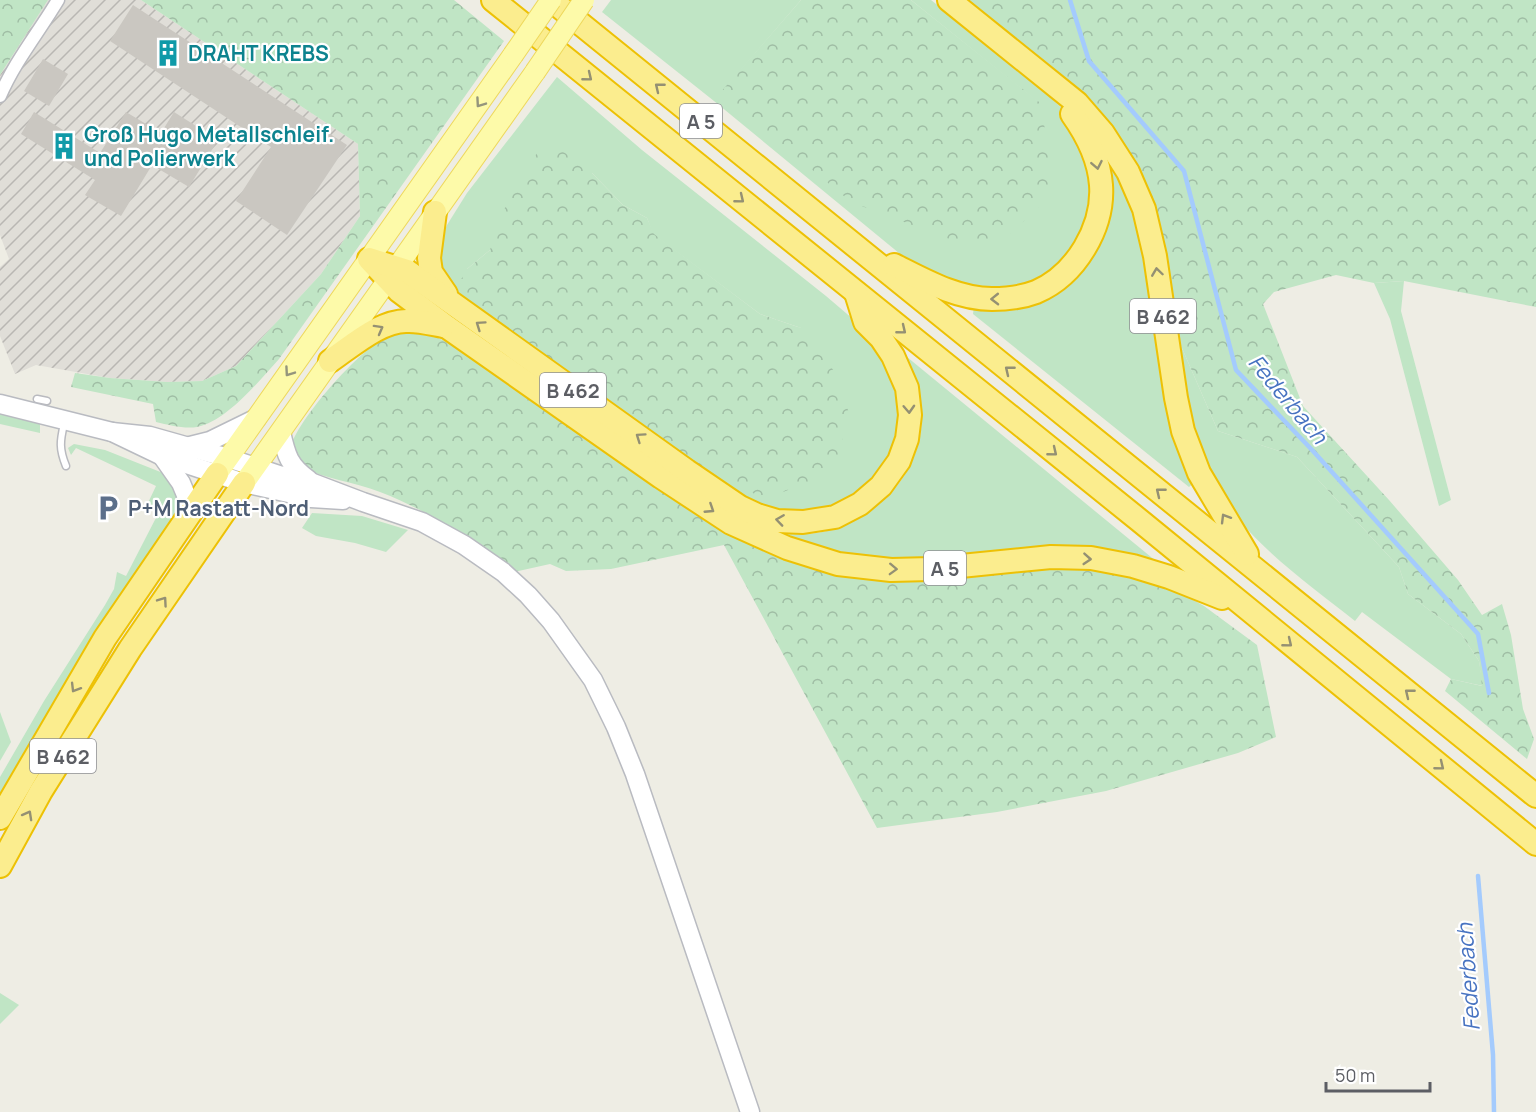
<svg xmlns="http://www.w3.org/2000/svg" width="1536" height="1112" viewBox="0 0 1536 1112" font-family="Manrope,sans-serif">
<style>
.industrial{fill:url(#industrial-furrows)}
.grass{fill:#c0e5c5;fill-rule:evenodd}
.forest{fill:url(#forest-crowns)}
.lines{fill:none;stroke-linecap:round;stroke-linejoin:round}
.stream{stroke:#a4cbfd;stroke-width:4.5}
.building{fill:#cac7c1}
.lane-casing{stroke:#b9babf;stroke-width:9}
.street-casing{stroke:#b9babf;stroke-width:15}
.secondary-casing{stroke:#b9bbc1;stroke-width:21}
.primary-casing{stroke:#eed85c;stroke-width:22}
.highway-casing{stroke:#edc105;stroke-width:26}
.lane{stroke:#fff;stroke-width:6}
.street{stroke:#fff;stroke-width:12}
.secondary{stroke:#fff;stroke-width:18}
.primary{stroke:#fdfaa9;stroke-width:20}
.highway{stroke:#fbed8e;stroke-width:22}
.primary-bridge-casing{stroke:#eed85c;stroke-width:22;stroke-linecap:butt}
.primary-bridge{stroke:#fdfaa9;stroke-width:20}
.oneway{stroke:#949073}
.oneway2{stroke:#94957c}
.labels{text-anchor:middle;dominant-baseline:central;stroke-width:4.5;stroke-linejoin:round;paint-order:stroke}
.shield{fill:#fff;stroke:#8d8e92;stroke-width:1.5}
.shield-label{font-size:20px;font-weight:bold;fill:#5c5e64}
.culture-label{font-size:21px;font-weight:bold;fill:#0d838f;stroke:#fff;text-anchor:start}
.service-label{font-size:21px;font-weight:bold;fill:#4e5e75;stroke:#fff;text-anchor:start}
.water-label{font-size:22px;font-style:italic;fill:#4773c1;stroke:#fff}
</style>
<defs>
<pattern id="industrial-furrows" width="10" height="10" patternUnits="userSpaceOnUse" patternTransform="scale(1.5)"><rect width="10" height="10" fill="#e0ded8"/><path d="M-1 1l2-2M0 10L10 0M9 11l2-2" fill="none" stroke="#b9b7b3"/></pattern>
<pattern id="forest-crowns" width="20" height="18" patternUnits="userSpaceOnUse" patternTransform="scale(1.5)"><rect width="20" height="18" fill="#c0e5c5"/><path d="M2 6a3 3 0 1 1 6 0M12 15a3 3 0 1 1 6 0" fill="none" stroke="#9fbda4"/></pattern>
</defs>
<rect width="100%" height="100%" fill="#eeede4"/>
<path class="industrial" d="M 48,0 L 141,0 L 358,144 L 360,216 L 321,274 L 236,366 L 202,381 L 167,382 L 110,378 L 36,365 L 15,374 L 0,336 L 0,267 L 9,259 L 0,235 L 0,75 Z"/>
<g class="grass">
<path d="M 611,0 L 801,0 L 721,93 L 1038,102 L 911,0 L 931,0 L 1028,77 L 1065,111 L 1095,186 L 1087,230 L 1060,266 L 1026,286 L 990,293 L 922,272 L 714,101 L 602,12 Z"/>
<path d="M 557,77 L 642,150 L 826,296 L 867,331 L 892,366 L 903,424 L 885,472 L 843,506 L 791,517 L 737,497 L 455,292 L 442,276 L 439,244 L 447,225 L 467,193 ZM 592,173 L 623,205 L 647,218 L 653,234 L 760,314 L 801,328 L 467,269 L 490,250 Z"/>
<path d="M 1099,145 L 1133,199 L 1195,482 L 1189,487 L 973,314 L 974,306 L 1087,260 Z"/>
<path d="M 1404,281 L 1401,311 L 1451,500 L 1439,506 L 1390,319 L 1374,283 Z"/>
<path d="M 1175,332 L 1218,431 L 1297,457 L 1399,567 L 1408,594 L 1461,634 L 1479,661 L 1483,686 L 1451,679 L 1362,612 L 1355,621 C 1304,580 1234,533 1208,471 C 1189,426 1183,379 1175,332 Z"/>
<path d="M 907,357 L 1162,566 L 845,557 L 781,534 C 794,534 809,535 822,532 C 829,531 837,527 844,524 C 890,506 922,465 922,415 C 921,395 914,376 907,357 Z"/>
<path d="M 0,412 L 40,422 L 40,433 L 0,424 Z"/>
<path d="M 74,444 L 105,450 L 163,473 L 179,493 L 178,508 L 169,527 L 0,800 L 0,777 L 44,701 L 105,605 L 114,589 L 117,572 L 126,576 L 159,512 L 147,505 L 156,486 L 76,448 L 71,455 L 68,448 Z"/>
<path d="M 312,513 L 362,516 L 408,530 L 386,552 L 355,543 L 316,536 L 302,528 Z"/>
<path d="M 0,712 L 11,742 L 0,761 Z"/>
<path d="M 0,993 L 19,1005 L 0,1024 Z"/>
</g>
<g class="forest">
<path d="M 0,0 L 48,0 L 0,75 Z"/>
<path d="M 141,0 L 454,0 L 504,41 L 279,359 C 259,381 227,421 197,427 C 184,429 169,425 156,422 L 153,404 L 71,387 L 75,373 L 110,378 L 167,382 L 202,381 L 236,366 L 321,274 L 360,216 L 358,144 Z"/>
<path d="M 801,0 L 911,0 L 1039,102 L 1047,138 L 1052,179 L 1038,208 L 1011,233 L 980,242 L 957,242 L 851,202 L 720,93 Z"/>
<path d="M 968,0 L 1536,0 L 1536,307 L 1404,281 L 1374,283 L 1336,275 L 1274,292 L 1263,304 L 1303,406 L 1389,500 L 1458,580 L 1482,615 L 1502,604 L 1511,635 L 1523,709 L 1534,739 L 1527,759 L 1445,691 L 1451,679 L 1482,686 L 1479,661 L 1461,634 L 1408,594 L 1399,567 L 1297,457 L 1218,431 L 1175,332 L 1160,242 L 1084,97 Z"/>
<path d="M 560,149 L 592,173 L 623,205 L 647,218 L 654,234 L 760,314 L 801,328 L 834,371 L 849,413 L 838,456 L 813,480 L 768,498 L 719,482 L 482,313 L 455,290 L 467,269 L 490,250 L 499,218 L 538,151 Z"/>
<path d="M 413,332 L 432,335 L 449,343 L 675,501 L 733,533 L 784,556 L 1114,569 L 1160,581 L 1204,606 L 1257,645 L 1276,737 L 1238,753 L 1106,791 L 997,812 L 877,828 L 724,545 L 611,569 L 566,571 L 550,564 L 514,572 C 473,539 429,511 380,492 C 354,482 325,479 301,467 L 292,443 C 303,415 352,359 377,343 C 388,335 400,334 413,332 Z"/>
</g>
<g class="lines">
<g class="stream">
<path d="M 1070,0 L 1089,61 L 1184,171 L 1236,370 L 1313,451 L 1478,634 L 1489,693"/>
<path d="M 1478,876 L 1493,1055 L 1494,1112"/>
</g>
</g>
<g class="building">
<path d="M 133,5 L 347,145 L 287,235 L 236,201 L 271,147 L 110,41 Z"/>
<path d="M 43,59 L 68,74 L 49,106 L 24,91 Z"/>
<path d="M 34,112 L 100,153 L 126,112 L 161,133 L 174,112 L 218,140 L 189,187 L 152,165 L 121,216 L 85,195 L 95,180 L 21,134 Z"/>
</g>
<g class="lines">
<defs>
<g id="lane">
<path d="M 37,399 L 47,401"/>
<path d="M 64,424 C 60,441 59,449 66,466"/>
</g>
<path id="street" d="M 0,96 C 15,61 39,32 58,0"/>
<g id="secondary">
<path d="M 0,404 L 112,432 L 162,456 L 244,483 L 311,498 L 343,500"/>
<path d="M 112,432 L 150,436 L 228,458 L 279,475 L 313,483 L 363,502 L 422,522 L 464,545 L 503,572 L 528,595 L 551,621 L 593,680 L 616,727 L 635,774 L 750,1112"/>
<path d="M 281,432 C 286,455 289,466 309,480"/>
<path d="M 190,446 L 210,441 L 257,418"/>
<path d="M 162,456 L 181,483 L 186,495 L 187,518"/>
</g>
<g id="primary">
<path d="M 217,474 L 513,55"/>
<path d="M 244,483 L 535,72"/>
</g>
<g id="highway">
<path d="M 493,0 L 1139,520 L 1536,844"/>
<path d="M 551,0 L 1536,796"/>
<path d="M 949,0 L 1077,103 L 1103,133 L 1128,172 L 1144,209 L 1155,256 L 1176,398 L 1183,431 L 1199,473 L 1247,554"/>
<path d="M 435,212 L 429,258 L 431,272 L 446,294"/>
<path d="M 369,259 L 399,291 L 447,327 L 661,477 L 731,523 L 787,548 L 838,564 L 891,570 L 931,569 L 1051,557 L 1091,558 L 1133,566 L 1169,577 L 1222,598"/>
<path d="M 372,260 L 407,271 L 687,471 L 740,507 L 757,515 L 777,521 L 803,522 L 835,517 L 860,504 L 881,486 L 899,461 L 907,439 L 910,415 L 907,388 L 893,356 L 881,338 L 865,322 L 856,293"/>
<path d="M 894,265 C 924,280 957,299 992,299 C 1006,299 1023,297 1036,292 C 1076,275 1104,227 1101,185 C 1099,158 1087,135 1072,114"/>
<path d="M 330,361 C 352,346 382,319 409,321 C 420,321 432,324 443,326"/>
<path d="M 0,818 L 105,638 L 217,474"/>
<path d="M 0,866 L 41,791 L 130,649 L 244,483"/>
</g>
</defs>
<use href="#lane" class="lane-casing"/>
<use href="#street" class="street-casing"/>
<use href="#secondary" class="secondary-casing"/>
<use href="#primary" class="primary-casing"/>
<use href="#highway" class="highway-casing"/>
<use href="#lane" class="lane"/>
<use href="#street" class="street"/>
<use href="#secondary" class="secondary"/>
<use href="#primary" class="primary"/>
<use href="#highway" class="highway"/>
<defs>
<g id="primary-bridge">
<path d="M 513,55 L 551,0"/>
<path d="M 535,72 L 584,0"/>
</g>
</defs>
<use href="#primary-bridge" class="primary-bridge-casing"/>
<use href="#primary-bridge" class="primary-bridge"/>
</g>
<defs><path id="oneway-chevron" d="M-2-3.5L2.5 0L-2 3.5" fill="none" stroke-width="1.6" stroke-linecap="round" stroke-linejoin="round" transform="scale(1.5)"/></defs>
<g class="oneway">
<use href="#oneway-chevron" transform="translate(588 77) rotate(39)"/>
<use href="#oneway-chevron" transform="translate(659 87) rotate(-141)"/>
<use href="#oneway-chevron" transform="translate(1097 165) rotate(79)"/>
<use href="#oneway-chevron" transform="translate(740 199) rotate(39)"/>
<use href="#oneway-chevron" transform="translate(1157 272) rotate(-98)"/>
<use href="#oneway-chevron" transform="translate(995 299) rotate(179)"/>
<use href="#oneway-chevron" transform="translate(480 325) rotate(-145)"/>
<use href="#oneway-chevron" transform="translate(379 329) rotate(-29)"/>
<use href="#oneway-chevron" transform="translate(902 330) rotate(39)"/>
<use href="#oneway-chevron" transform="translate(1009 370) rotate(-141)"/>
<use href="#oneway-chevron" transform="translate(909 409) rotate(87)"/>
<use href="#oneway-chevron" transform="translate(640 437) rotate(-145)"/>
<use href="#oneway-chevron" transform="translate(1053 452) rotate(39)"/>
<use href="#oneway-chevron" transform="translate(1160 492) rotate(-141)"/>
<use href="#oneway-chevron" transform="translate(710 509) rotate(33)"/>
<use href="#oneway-chevron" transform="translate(1225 518) rotate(-121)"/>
<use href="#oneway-chevron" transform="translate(780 520) rotate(-172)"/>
<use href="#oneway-chevron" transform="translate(1087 559) rotate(4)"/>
<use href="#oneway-chevron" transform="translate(893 569) rotate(2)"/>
<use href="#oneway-chevron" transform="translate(163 601) rotate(-55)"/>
<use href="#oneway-chevron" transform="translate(1288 643) rotate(39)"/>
<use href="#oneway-chevron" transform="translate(75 688) rotate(121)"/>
<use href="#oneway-chevron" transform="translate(1409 693) rotate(-141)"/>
<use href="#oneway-chevron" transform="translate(1440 766) rotate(39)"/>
<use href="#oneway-chevron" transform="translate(28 815) rotate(-61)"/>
</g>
<g class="oneway2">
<use href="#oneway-chevron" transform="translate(480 103) rotate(125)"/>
<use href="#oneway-chevron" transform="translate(289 372) rotate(125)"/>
</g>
<defs>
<symbol id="building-bare" viewBox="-9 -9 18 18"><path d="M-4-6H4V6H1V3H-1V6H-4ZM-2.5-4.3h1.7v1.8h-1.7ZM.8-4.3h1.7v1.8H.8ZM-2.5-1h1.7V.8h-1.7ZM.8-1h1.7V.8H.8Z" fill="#0f9aa8" stroke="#fff" stroke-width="2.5" paint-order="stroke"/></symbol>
<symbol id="parking-bare" viewBox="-9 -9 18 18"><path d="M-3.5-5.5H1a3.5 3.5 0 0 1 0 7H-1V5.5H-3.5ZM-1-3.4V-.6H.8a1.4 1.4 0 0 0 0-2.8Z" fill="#5c6f8a" stroke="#fff" stroke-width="2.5" paint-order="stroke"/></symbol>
</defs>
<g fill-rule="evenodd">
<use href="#building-bare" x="149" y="34" width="38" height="38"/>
<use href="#building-bare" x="45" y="127" width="38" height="38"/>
<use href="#parking-bare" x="89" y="489" width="38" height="38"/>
</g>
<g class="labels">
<g class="shield">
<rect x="680" y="104" width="42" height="34" rx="4.5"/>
<rect x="1130" y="299" width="66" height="34" rx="4.5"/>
<rect x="540" y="373" width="66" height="34" rx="4.5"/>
<rect x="924" y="551" width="42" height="34" rx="4.5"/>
<rect x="30" y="739" width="66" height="34" rx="4.5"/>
</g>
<g class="shield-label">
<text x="701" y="121">A 5</text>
<text x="1163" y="316">B 462</text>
<text x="573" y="390">B 462</text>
<text x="945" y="568">A 5</text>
<text x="63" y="756">B 462</text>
</g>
<g class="culture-label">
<text x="188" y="53">DRAHT KREBS</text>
<text x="84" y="134">Groß Hugo Metallschleif.<tspan x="84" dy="24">und Polierwerk</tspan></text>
</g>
<g class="service-label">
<text x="128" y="508">P+M Rastatt-Nord</text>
</g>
<g class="water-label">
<text transform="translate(1288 399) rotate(50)">Federbach</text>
<text transform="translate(1468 977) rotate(-94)">Federbach</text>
</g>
</g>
<path d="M1326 1082v9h104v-9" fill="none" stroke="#5c5e64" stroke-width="3"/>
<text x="1335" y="1082" font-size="18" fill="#5c5e64" stroke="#ffffff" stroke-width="4.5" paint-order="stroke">50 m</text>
</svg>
